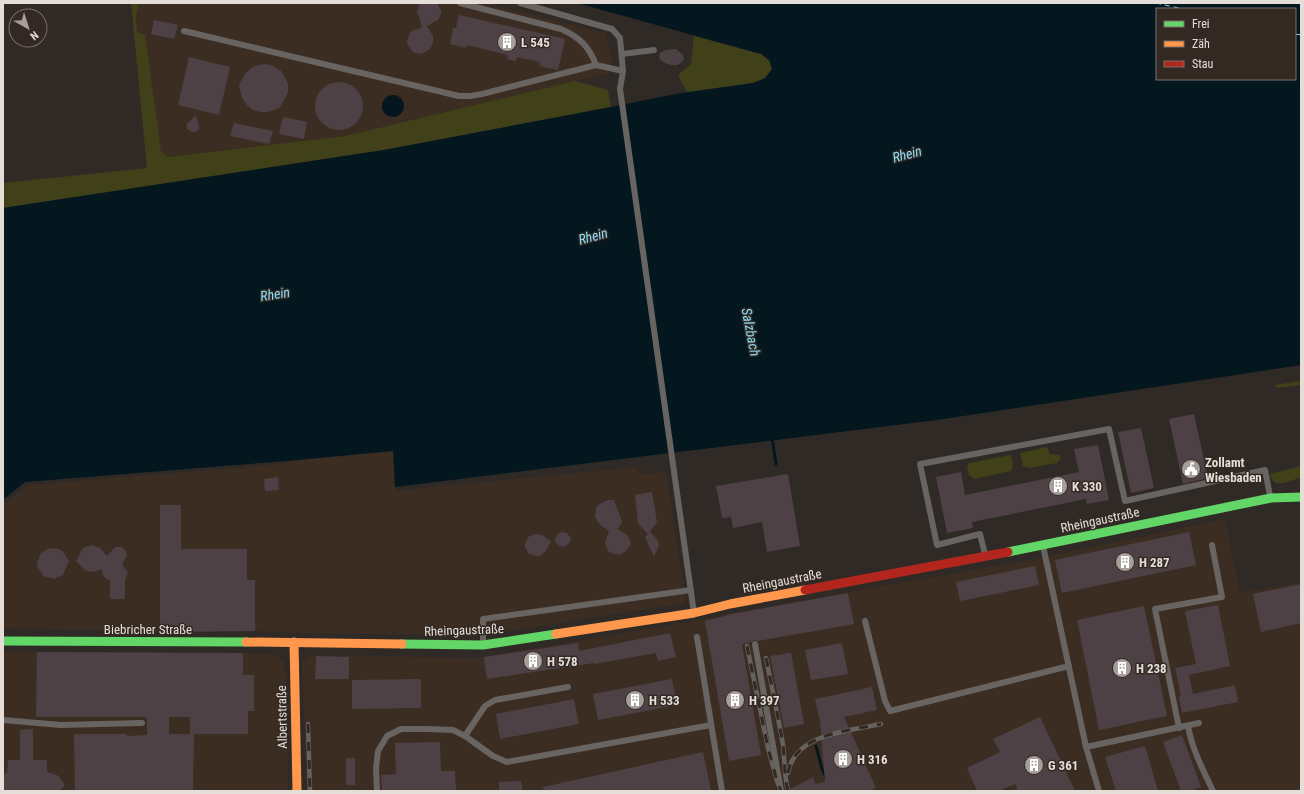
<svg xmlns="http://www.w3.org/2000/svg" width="1304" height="794" viewBox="0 0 1304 794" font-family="'Roboto Condensed',sans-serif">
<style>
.built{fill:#3c2d23}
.green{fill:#404019}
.water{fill:#04171f;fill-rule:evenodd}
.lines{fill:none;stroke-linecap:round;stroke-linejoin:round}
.stream{stroke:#04171f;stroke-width:3}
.ferry{stroke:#88dfff;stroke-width:1;stroke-dasharray:5 4;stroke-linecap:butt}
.building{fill:#4d4145;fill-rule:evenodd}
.lane{stroke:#686462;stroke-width:6}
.fast{stroke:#63d668;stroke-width:9}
.slow{stroke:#ff974d;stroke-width:9}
.jam{stroke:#b3261e;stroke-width:9}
.rail-casing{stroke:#65615e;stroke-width:4.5}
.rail{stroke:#332922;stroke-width:3;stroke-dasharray:9;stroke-linecap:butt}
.labels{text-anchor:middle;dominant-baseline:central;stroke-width:3;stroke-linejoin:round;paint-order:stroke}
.poi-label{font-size:13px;font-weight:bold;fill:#e4ddd8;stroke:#332922;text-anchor:start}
.street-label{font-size:13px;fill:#e4ddd8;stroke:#332922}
.water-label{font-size:14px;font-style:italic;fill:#88dfff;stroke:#332922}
</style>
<rect width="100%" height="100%" fill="#2f2a26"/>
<g class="built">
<path d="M 139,3 L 486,3 L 605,33 L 612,58 L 608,74 L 575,81 L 345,136 L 167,157 L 161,151 L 137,32 L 136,17 Z"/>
<path d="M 394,451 L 395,491 L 637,467 L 638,474 L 666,472 L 686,603 L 484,635 L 292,633 L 255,631 L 160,632 L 3,628 L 3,505 L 28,485 L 261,466 L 295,461 Z"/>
<path d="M 1225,519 L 1240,593 L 1301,582 L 1301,791 L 307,791 L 302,663 L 306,658 L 314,655 L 477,658 L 700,620 L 705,618 L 1046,557 Z"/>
<path d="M 3,652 L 243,653 L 277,655 L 283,661 L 286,672 L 288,791 L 3,791 Z"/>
</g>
<g class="green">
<path d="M 131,3 L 139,3 L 136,17 L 137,32 L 145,35 L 161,151 L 168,157 L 345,136 L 575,81 L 608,90 L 611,107 L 384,150 L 3,208 L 3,183 L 147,168 Z"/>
<path d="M 694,36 L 761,54 L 769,60 L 772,69 L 765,78 L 753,83 L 687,92 L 678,75 L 691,64 Z"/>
<path d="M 1301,381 L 1301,385 L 1276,388 L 1275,385 Z"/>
<path d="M 1047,447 L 1050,454 L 1060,455 L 1060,459 L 1057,463 L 1029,468 L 1023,466 L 1020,453 Z"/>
<path d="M 1011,455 L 1013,466 L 1011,471 L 974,479 L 969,475 L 967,467 L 969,463 Z"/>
<path d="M 1301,466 L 1301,477 L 1299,478 C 1289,481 1273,490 1270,474 Z"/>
</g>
<g class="water">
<path d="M 577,3 L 1301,3 L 1301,365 L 937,420 L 395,487 L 393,451 L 286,461 L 25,482 L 3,500 L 3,208 L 384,150 L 611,107 L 675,94 L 753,83 L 765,78 L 772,69 L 769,60 L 761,54 ZM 1157,9 L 1295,9 L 1295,79 L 1157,79 Z"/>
<circle cx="393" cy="106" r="11"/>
</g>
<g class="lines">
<g class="stream">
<path d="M 772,438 L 776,464"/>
<path d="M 816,746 L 822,769 L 826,777"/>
</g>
<g class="ferry">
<path d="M 1156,3 L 1183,9"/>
<path d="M 1295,34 L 1301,35"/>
</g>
</g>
<g class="building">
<path d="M 420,3 L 437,3 L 441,11 L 441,14 L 438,20 L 427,26 L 433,36 L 433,43 L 430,49 L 421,54 L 413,52 L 408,45 L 407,41 L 410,32 L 422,27 L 417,11 Z"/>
<path d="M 459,15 L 565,39 L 558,70 L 539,66 L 540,62 L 517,57 L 516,61 L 507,59 L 508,55 L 467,45 L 466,48 L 450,44 L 453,28 L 456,28 Z"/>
<path d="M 154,20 L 178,25 L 174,39 L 151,34 Z"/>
<path d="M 676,49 L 683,55 L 684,60 L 678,65 L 671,65 L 663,62 L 659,58 L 660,53 L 665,50 Z"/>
<path d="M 189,57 L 230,67 L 219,115 L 178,105 Z"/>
<path d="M 267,64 L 275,67 L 281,71 L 285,77 L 288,84 L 288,92 L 285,99 L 279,108 L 268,112 L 260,112 L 253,110 L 247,105 L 242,98 L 239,85 L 245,74 L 251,68 L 258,65 Z"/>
<circle cx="339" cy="106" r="24"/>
<path d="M 196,115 L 199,125 L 199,129 L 196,132 L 192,132 L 187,129 L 187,124 Z"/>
<path d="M 283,117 L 307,122 L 304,139 L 279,134 Z"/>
<path d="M 234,123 L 273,131 L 269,144 L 230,136 Z"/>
<path d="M 1194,414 L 1208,478 L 1183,484 L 1169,419 Z"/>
<path d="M 1141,428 L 1154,488 L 1131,493 L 1118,432 Z"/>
<path d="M 1098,445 L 1109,500 L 1087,504 L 1086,499 L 972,522 L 973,528 L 947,533 L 936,477 L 961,472 L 965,495 L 1079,472 L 1074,449 Z"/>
<path d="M 788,474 L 800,546 L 767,552 L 762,522 L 733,528 L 731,517 L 722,518 L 716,486 Z"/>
<path d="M 278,477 L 279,490 L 265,491 L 264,479 Z"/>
<path d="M 652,492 L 657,522 L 650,532 L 657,539 L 659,545 L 654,557 L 645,537 L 648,534 L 638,523 L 635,495 Z"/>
<path d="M 608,500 L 614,500 L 622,522 L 618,529 L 628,536 L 631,544 L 626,551 L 619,555 L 611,553 L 608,551 L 605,543 L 609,531 L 600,525 L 595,517 L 596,508 L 599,504 Z"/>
<path d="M 160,505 L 181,505 L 181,549 L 247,549 L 247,580 L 255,580 L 255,631 L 160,632 Z"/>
<path d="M 562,532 L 567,533 L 571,538 L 569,544 L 564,547 L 560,546 L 554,541 L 558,534 Z"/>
<path d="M 1189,532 L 1196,565 L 1062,593 L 1055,560 Z"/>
<path d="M 535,534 L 542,535 L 551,541 L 546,551 L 540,556 L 536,556 L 529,554 L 525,547 L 525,544 L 528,537 Z"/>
<path d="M 91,545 L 100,548 L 107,556 L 115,547 L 121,547 L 125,550 L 127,555 L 122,565 L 128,573 L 125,579 L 125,599 L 110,599 L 110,581 L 104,577 L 101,569 L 94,572 L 86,571 L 76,561 L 83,548 Z"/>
<path d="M 50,548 L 59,549 L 63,552 L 69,561 L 63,575 L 54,579 L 44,576 L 38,568 L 37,563 L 41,553 Z"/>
<path d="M 1035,566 L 1039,585 L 960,601 L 956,582 Z"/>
<path d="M 1301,584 L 1301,623 L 1261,632 L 1253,594 Z"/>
<path d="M 848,593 L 854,624 L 758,641 L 755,640 L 751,642 L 742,644 L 761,755 L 729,761 L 705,621 L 732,614 Z"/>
<path d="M 1218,605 L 1230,666 L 1189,675 L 1193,694 L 1235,685 L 1238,702 L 1182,713 L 1179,697 L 1181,696 L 1175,668 L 1196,664 L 1185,611 Z"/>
<path d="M 1144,606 L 1167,716 L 1099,730 L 1077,620 Z"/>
<path d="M 670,633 L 676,657 L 658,661 L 656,653 L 594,664 L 594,663 L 487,679 L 484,657 L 578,643 L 579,651 Z"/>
<path d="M 842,643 L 848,674 L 811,680 L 805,650 Z"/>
<path d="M 37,652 L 243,653 L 243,675 L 254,675 L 254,711 L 248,711 L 248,734 L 194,734 L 193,791 L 75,791 L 74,734 L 127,734 L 127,736 L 147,735 L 147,717 L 36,717 ZM 169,717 L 190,717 L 190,734 L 192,734 L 169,734 Z"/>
<path d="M 791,653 L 804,724 L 784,728 L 770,656 Z"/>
<path d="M 316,656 L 349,657 L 349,679 L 315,679 Z"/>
<path d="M 421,679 L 421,708 L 352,709 L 352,680 Z"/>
<path d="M 672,679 L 677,705 L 598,720 L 593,694 Z"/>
<path d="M 872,687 L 877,710 L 844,717 L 876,788 L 868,791 L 787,791 L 813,777 L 815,784 L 825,782 L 820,721 L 815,699 Z"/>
<path d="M 574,699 L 579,724 L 500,739 L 496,714 Z"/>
<path d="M 1040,717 L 1075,791 L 1018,791 L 1015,784 L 999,791 L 977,791 L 967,768 L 1000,752 L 993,739 Z"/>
<path d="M 33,729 L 33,760 L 47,760 L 47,772 L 59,776 L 65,785 L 60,791 L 3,791 L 3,774 L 7,773 L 8,760 L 20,760 L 20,730 Z"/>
<path d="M 1182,735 L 1201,787 L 1190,791 L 1181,791 L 1163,742 Z"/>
<path d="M 440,742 L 441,771 L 455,771 L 456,791 L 382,791 L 381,775 L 396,774 L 395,743 Z"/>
<path d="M 1145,746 L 1158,791 L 1116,791 L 1105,757 Z"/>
<path d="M 703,752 L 711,791 L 544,791 L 543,787 Z"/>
<rect x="346" y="758" width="9" height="27"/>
<path d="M 521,781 L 523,791 L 499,791 L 499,782 Z"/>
</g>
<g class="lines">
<g class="lane">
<path d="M 460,3 L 561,29 C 579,37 589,46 596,65 L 623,71"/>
<path d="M 520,3 L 612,29 L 620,38 L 623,71 L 620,89 L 694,613"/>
<path d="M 184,31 L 459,96 L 470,96 L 482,94 L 596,65"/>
<path d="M 622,54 L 654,50"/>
<path d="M 1043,546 L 1086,747"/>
<path d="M 985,554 L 980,534 L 937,545 L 920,464 L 1109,429 L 1125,501 L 1265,470 L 1270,496"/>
<path d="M 865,621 L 885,701 L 890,711 L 1069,666"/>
<path d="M 697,637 L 722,791"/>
<path d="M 483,643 L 483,619 L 691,590"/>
<path d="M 755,644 L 781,791"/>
<path d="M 3,720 L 61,725 L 142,723"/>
<path d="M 1188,726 C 1192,749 1203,770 1213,791"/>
<path d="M 1179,728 L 1155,609 L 1222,597 L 1212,545"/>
<path d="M 465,736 L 485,706 L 495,700 L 568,687"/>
<path d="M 377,791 L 376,768 L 378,751 L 387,736 L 401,729 L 428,729 L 453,730 L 465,736 L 493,756 L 507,762 L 711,725"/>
<path d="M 1099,791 L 1086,747 L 1199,723"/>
</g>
<g class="fast">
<path d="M 1008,552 L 1271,498 L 1301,497"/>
<path d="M 3,641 L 246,642"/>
<path d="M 402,644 L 483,645 L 556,634"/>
</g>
<g class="slow">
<path d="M 556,634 L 694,613 L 730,604 L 805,590"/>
<path d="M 246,642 L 402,644"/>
<path d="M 294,642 L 297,791"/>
</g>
<path class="jam" d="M 805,590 L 1008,552"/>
<defs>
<g id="rail">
<path d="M 747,646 L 768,748 L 777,781 L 781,791"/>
<path d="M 766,658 C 772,687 778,716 783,745 C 785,761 784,776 788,791"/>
<path d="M 308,724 L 310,791"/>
<path d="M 788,773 C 795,733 849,731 881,724"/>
</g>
</defs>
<use href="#rail" class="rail-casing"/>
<use href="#rail" class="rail"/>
</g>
<defs>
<symbol id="building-disc" viewBox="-11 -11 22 22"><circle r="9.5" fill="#a59e9a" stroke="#332922"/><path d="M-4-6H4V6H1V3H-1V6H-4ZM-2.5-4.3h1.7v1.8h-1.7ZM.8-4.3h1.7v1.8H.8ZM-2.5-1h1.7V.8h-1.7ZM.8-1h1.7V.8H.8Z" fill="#fff"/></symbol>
<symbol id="civic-disc" viewBox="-11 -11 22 22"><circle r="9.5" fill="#a59e9a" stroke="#332922"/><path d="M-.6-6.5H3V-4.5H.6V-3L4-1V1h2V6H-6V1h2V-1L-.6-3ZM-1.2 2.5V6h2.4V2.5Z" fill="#fff"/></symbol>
</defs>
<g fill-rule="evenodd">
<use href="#building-disc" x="496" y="31" width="22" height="22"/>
<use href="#civic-disc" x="1180" y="458" width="22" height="22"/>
<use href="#building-disc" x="1047" y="475" width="22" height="22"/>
<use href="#building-disc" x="1114" y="551" width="22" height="22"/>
<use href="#building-disc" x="522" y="650" width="22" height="22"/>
<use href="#building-disc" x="1111" y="657" width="22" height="22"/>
<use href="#building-disc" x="624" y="689" width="22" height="22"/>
<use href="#building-disc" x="724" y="689" width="22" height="22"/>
<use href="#building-disc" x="832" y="748" width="22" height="22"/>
<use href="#building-disc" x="1023" y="754" width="22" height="22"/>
</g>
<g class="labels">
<g class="poi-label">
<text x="521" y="42">L 545</text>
<text x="1205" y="462">Zollamt<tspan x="1205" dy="15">Wiesbaden</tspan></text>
<text x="1072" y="486">K 330</text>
<text x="1139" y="562">H 287</text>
<text x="547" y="661">H 578</text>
<text x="1136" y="668">H 238</text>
<text x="649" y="700">H 533</text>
<text x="749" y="700">H 397</text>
<text x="857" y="759">H 316</text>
<text x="1048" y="765">G 361</text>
</g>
<g class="street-label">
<text transform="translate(1100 520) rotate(-12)">Rheingaustraße</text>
<text transform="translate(782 581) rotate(-11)">Rheingaustraße</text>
<text x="148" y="629">Biebricher Straße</text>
<text transform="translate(464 630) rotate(-2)">Rheingaustraße</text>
<text transform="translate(282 717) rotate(-91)">Albertstraße</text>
</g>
<g class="water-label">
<text transform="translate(907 154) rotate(-15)">Rhein</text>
<text transform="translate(593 236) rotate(-15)">Rhein</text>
<text transform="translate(275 294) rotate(-9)">Rhein</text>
<text transform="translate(751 332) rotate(79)">Salzbach</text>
</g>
</g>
<rect width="1304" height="794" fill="none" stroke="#e4ddd8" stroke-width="8"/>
<rect x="1156" y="8" width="140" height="72" fill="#332922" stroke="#7a716b"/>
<rect x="1164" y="21" width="20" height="6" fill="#63d668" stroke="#7a716b"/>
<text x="1192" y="28" font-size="12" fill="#e4ddd8">Frei</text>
<rect x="1164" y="41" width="20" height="6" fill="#ff974d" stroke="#7a716b"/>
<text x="1192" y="48" font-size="12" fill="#e4ddd8">Zäh</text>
<rect x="1164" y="61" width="20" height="6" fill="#b3261e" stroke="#7a716b"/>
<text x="1192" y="68" font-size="12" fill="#e4ddd8">Stau</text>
<g transform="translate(28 28) rotate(141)"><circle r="19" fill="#332922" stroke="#7a716b"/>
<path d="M0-3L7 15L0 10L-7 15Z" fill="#a59e9a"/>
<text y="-6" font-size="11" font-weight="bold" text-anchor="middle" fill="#e4ddd8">N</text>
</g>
</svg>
